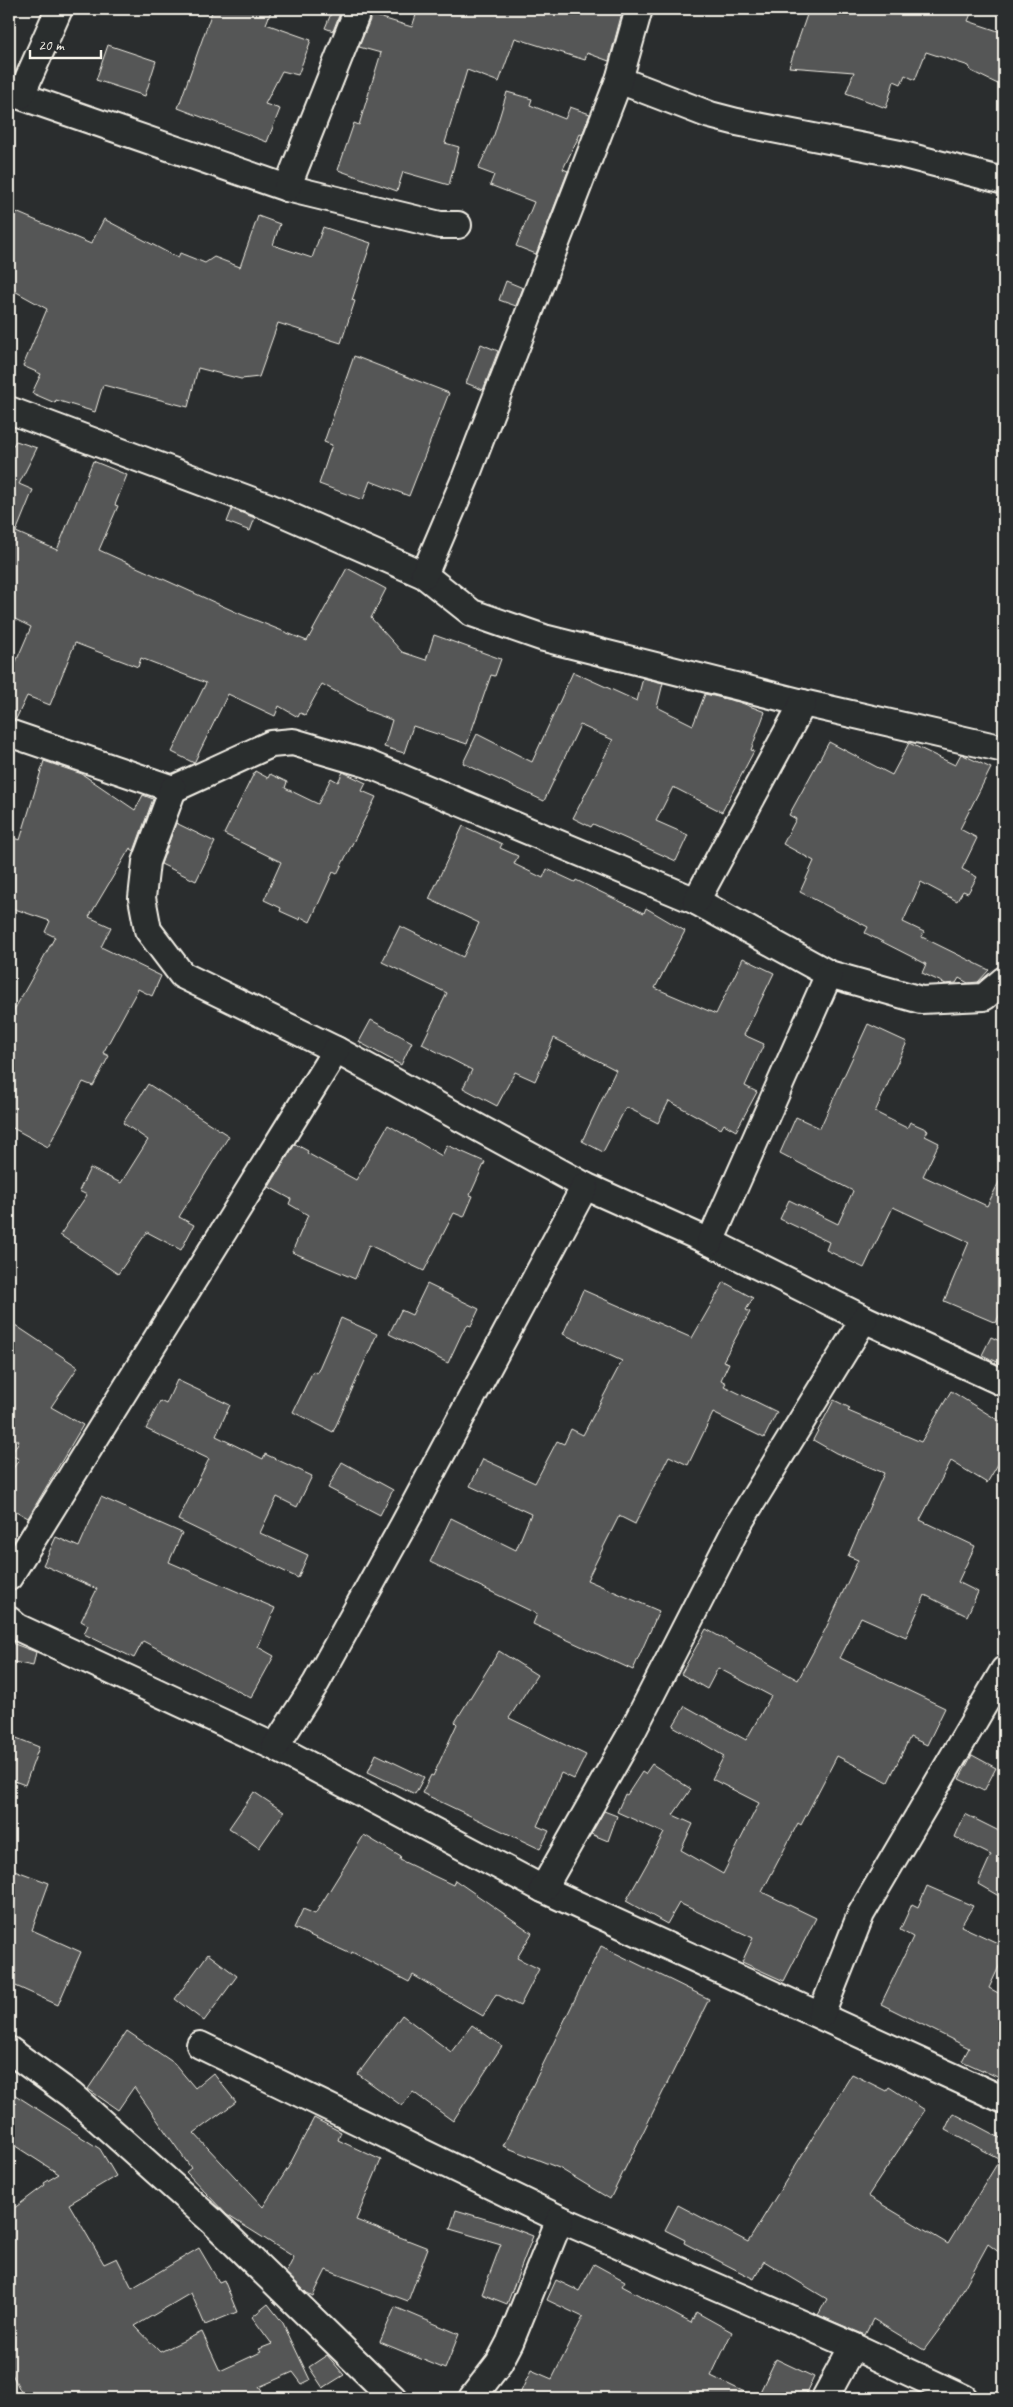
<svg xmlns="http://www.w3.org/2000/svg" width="1013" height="2407" viewBox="0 0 1013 2407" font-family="Caveat,sans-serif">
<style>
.building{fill:#555756;stroke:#f4f1e8}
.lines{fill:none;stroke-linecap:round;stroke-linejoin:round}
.minor-casing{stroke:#f4f1e8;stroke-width:30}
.minor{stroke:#2a2d2e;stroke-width:26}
</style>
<rect width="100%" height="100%" fill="#2a2d2e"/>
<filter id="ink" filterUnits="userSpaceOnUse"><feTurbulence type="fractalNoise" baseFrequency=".02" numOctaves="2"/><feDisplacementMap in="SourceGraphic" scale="10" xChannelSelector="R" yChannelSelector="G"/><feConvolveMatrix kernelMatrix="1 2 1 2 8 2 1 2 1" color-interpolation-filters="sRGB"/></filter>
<g filter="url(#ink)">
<g class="building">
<path d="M 213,9 L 272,9 L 266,24 L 311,40 L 298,75 L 282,71 L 265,104 L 280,109 L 267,142 L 178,108 Z"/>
<path d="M 333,9 L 340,13 L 333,31 L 325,28 Z"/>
<path d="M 418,9 L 623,9 L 609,61 L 587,53 L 585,60 L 515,38 L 499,82 L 467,70 L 445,143 L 459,147 L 449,185 L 403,172 L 397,191 L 338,170 L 354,123 L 359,125 L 381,53 L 359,47 L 372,15 L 412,27 Z"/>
<path d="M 809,9 L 973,9 L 968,21 L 1004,33 L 1004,87 L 971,71 L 969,66 L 926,52 L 915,80 L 905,75 L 901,84 L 894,81 L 886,108 L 846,93 L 854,72 L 789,67 Z"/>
<path d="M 108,45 L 156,61 L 145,96 L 96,80 Z"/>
<path d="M 507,92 L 532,99 L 530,105 L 565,119 L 570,107 L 590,114 L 582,135 L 580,134 L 563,169 L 568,171 L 536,254 L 516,246 L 534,202 L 490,185 L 494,175 L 478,169 L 494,135 Z"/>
<path d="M 9,209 L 91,244 L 104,219 L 178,258 L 180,253 L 205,263 L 214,257 L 240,267 L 258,216 L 280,224 L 273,245 L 312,258 L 323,227 L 371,243 L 352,300 L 355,301 L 341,343 L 278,323 L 259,377 L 241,379 L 198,368 L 188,407 L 103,385 L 95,412 L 56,400 L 55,403 L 32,393 L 41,374 L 23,366 L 47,309 L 9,288 Z"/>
<path d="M 506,281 L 523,288 L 516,306 L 499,300 Z"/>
<path d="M 481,344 L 498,351 L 483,390 L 466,383 Z"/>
<path d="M 354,356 L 449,393 L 409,496 L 370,481 L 363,500 L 319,484 L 332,445 L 324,442 Z"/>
<path d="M 16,441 L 37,448 L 19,484 L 33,490 L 16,532 L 57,550 L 93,461 L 127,475 L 115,505 L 118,506 L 99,550 L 238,613 L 307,641 L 347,568 L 386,589 L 371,618 L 402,652 L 426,660 L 434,635 L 501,659 L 495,676 L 491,675 L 467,744 L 413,726 L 404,753 L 384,747 L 392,720 L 365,710 L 365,708 L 322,684 L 305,715 L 300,713 L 298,717 L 279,706 L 275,716 L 228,694 L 194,763 L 172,752 L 206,683 L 141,658 L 138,667 L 75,643 L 50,705 L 27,696 L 16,719 L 9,718 L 9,678 L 31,627 L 9,616 L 9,451 Z"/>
<path d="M 232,509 L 255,518 L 250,531 L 227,522 Z"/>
<path d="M 573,672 L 637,701 L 643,678 L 663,683 L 657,707 L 693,725 L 705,694 L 739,702 L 765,712 L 751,750 L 754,751 L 722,812 L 673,787 L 656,821 L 688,835 L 676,861 L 593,824 L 591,827 L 573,818 L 613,740 L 580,725 L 544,801 L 463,763 L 477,734 L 532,762 Z"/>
<path d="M 829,742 L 892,775 L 909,743 L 955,765 L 961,754 L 991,768 L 960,829 L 977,838 L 962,869 L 977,877 L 968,893 L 963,891 L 957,901 L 921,882 L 903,922 L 924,932 L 922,937 L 989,970 L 978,982 L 968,983 L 959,978 L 956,983 L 946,984 L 922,973 L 926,964 L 865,933 L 868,927 L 800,892 L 814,861 L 783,844 L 796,819 L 789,815 Z"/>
<path d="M 44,761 L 82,774 L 135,810 L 143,795 L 153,799 L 134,851 L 130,848 L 89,917 L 111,927 L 101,947 L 161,976 L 152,996 L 138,989 L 103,1053 L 109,1056 L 93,1086 L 83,1082 L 48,1147 L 9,1126 L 9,1019 L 55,937 L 45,932 L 50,921 L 9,907 L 9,837 L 20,840 Z"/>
<path d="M 255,771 L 268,778 L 270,774 L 287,782 L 285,788 L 318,804 L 331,778 L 338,782 L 343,772 L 366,783 L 362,791 L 376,797 L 337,874 L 333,872 L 310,922 L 301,917 L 300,920 L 280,911 L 281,908 L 264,900 L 281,862 L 224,834 Z"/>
<path d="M 176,823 L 215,842 L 196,881 L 161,864 Z"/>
<path d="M 463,826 L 502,844 L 500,848 L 518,856 L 514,864 L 543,878 L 547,869 L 575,882 L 576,880 L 644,913 L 646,908 L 685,931 L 655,988 L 716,1014 L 743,958 L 774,973 L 744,1035 L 764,1044 L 745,1086 L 757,1092 L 736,1131 L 724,1124 L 721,1129 L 669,1101 L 658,1123 L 626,1107 L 603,1152 L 582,1141 L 616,1070 L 554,1038 L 535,1081 L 515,1072 L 497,1106 L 463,1088 L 472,1070 L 422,1044 L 447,993 L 382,962 L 400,926 L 463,957 L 479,923 L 429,899 Z"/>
<path d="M 371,1020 L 412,1042 L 401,1065 L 359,1042 Z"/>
<path d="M 868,1024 L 907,1042 L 875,1112 L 907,1128 L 910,1122 L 928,1130 L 925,1136 L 939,1143 L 923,1176 L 987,1206 L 1004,1172 L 1004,1304 L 996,1323 L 944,1301 L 969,1242 L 893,1207 L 864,1268 L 826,1250 L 829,1242 L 780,1219 L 789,1200 L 838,1224 L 853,1191 L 780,1153 L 796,1117 L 820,1128 Z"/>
<path d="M 148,1084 L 229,1136 L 179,1217 L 194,1225 L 181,1250 L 147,1232 L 118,1274 L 60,1235 L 87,1195 L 79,1191 L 90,1168 L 121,1183 L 148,1140 L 123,1123 Z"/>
<path d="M 388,1125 L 442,1156 L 447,1145 L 485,1162 L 470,1195 L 473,1196 L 464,1217 L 454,1213 L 424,1271 L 369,1245 L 355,1279 L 292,1252 L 308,1215 L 289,1204 L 291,1199 L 269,1187 L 295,1144 L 308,1151 L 307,1153 L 356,1180 Z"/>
<path d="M 724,1282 L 753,1298 L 746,1310 L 750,1312 L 723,1361 L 729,1363 L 721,1380 L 726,1383 L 724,1386 L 777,1412 L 764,1438 L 713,1413 L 688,1465 L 669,1456 L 635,1524 L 619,1516 L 587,1580 L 659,1611 L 633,1670 L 533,1624 L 537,1614 L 430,1562 L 451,1518 L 516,1550 L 531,1514 L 470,1486 L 483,1459 L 535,1483 L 557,1441 L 564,1444 L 571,1429 L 583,1435 L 622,1361 L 563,1334 L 583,1290 L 692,1338 Z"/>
<path d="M 427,1284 L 479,1309 L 471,1326 L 468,1325 L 462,1333 L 448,1363 L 389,1334 L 401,1310 L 412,1315 Z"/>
<path d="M 341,1318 L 377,1334 L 333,1432 L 293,1412 L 313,1371 L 317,1373 Z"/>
<path d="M 9,1321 L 78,1367 L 51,1407 L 83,1425 L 28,1518 L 9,1507 L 9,1475 L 19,1459 L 11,1455 L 19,1441 L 9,1435 Z"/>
<path d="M 991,1337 L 1004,1343 L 1004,1365 L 982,1355 Z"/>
<path d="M 177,1380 L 230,1405 L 216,1436 L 263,1459 L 265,1454 L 312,1476 L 297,1507 L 277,1497 L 260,1533 L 308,1555 L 298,1578 L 178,1520 L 209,1459 L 146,1429 L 160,1401 L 166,1404 Z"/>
<path d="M 951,1391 L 1004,1424 L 1004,1454 L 987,1483 L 951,1461 L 920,1520 L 975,1546 L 958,1582 L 978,1592 L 967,1616 L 925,1595 L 906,1637 L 861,1617 L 840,1658 L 945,1708 L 927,1745 L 910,1737 L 888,1782 L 837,1756 L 801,1825 L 798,1823 L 762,1892 L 816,1918 L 784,1981 L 742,1962 L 753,1938 L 679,1903 L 667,1924 L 626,1901 L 664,1833 L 617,1812 L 625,1794 L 627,1795 L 642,1772 L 645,1774 L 652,1764 L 691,1789 L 673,1815 L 693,1824 L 681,1850 L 723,1874 L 759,1803 L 712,1779 L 724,1756 L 673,1726 L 685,1706 L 746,1740 L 771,1696 L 718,1668 L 707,1689 L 681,1674 L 706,1629 L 798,1680 L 826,1628 L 858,1560 L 848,1556 L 884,1473 L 836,1453 L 813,1440 L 834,1400 L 850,1408 L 848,1411 L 921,1442 Z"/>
<path d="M 342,1462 L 393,1490 L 380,1515 L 328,1488 Z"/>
<path d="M 101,1497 L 182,1533 L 169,1562 L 275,1608 L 258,1647 L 274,1656 L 251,1698 L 143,1641 L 134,1658 L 84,1634 L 88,1625 L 81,1621 L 97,1589 L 43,1565 L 56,1537 L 79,1547 Z"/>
<path d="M 9,1642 L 36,1652 L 33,1666 L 9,1661 Z"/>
<path d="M 499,1651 L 537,1675 L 509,1718 L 586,1755 L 574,1779 L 561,1773 L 537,1826 L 549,1831 L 540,1849 L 422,1793 L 431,1775 L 433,1776 L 457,1724 L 455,1722 Z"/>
<path d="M 9,1735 L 39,1747 L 25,1785 L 9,1779 Z"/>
<path d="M 376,1754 L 424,1777 L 415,1794 L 368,1772 Z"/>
<path d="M 972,1755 L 996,1768 L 984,1791 L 959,1779 Z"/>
<path d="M 254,1792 L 284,1812 L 259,1848 L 229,1828 Z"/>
<path d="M 604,1811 L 617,1816 L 608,1841 L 591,1834 Z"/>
<path d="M 965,1814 L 1001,1832 L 1004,1823 L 1004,1899 L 978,1884 L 991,1855 L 955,1837 Z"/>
<path d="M 364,1835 L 401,1857 L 400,1860 L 453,1885 L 455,1880 L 532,1933 L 517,1958 L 539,1969 L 520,2006 L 496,1994 L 483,2016 L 413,1975 L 409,1982 L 352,1952 L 351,1954 L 294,1928 L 303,1909 L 315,1914 Z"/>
<path d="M 9,1868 L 49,1883 L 32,1930 L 81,1952 L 58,2005 L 9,1983 Z"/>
<path d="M 927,1886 L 973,1906 L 961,1926 L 1004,1946 L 1004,1956 L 989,1988 L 1004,1996 L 1004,2080 L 962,2061 L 969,2048 L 881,2004 L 913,1937 L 900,1930 L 912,1904 L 918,1907 Z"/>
<path d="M 601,1946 L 709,1999 L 610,2199 L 559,2168 L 503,2146 Z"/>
<path d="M 208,1954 L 237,1976 L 204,2021 L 175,1999 Z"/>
<path d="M 402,2015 L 451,2052 L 472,2025 L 502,2046 L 453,2121 L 413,2092 L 402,2106 L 358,2074 Z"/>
<path d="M 127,2031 L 174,2063 L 195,2088 L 213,2073 L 236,2102 L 194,2133 L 263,2207 L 288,2168 L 314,2118 L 341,2132 L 338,2140 L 381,2160 L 356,2220 L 428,2248 L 408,2301 L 326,2270 L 313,2296 L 307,2293 L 286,2273 L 294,2257 L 227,2215 L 186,2172 L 191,2168 L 134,2087 L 118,2110 L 88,2089 Z"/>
<path d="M 852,2074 L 886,2091 L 889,2087 L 925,2110 L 868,2196 L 948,2244 L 1000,2159 L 945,2130 L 953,2113 L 1004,2140 L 1004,2256 L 988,2244 L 947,2319 L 924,2350 L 873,2319 L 865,2335 L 818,2315 L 827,2299 L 764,2261 L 754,2279 L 684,2243 L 685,2240 L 665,2230 L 678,2205 L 748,2242 Z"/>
<path d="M 9,2091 L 100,2149 L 116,2176 L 69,2204 L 104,2264 L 117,2258 L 132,2288 L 199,2248 L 219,2282 L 224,2280 L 237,2312 L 205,2325 L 191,2293 L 135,2326 L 160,2352 L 202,2332 L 220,2371 L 261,2352 L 259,2349 L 272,2344 L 252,2317 L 268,2304 L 283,2323 L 310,2380 L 302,2384 L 293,2372 L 259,2387 L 266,2398 L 24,2398 L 9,2368 L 9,2212 L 45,2185 L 44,2183 L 59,2174 L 9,2142 Z"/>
<path d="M 456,2210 L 502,2224 L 533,2236 L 507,2304 L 482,2294 L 501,2244 L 450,2229 Z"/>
<path d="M 594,2264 L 625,2281 L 622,2286 L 691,2323 L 696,2312 L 732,2332 L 711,2376 L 757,2398 L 518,2398 L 531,2370 L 552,2379 L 583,2317 L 547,2300 L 556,2280 L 579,2291 Z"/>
<path d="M 395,2307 L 459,2334 L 445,2369 L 380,2342 Z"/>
<path d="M 327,2355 L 344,2375 L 323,2388 L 309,2367 Z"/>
<path d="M 776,2359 L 814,2377 L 804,2398 L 757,2398 Z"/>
</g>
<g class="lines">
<defs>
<g id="minor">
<path d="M 619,80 L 710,115 L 737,122 L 900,154 L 1004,181"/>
<path d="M 9,92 L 287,188 L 440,225 L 458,225"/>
<path d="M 21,95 L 59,9"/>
<path d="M 287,188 L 358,9"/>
<path d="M 9,410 L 269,507 L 424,575 L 472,613 L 544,638 L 803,703 L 1004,749"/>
<path d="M 424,575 L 465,479 L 619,80 L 639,9"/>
<path d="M 9,733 L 173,789 L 271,744 L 293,742 L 368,764 L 696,901 L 829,974 L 921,1000 L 984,997 L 1004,980"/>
<path d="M 173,789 L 146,862 L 142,898 L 148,930 L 182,975 L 336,1050 L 585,1186 L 710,1242 L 864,1319 L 1004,1383"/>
<path d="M 696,901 L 803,703"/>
<path d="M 710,1242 L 829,974"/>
<path d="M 9,1577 L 336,1050"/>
<path d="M 9,1620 L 17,1627 L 275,1747 L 543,1889 L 1004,2100"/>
<path d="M 275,1747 L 316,1683 L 403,1526 L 585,1186"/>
<path d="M 543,1889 L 631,1734 L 739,1523 L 864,1319"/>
<path d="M 821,2015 L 861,1914 L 1004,1670"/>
<path d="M 200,2045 L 560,2219 L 853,2346 L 964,2398"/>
<path d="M 9,2050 L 71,2095 L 212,2221 L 393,2398"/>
<path d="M 472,2398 L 499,2363 L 510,2342 L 560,2219"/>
<path d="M 825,2398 L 853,2346"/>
</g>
</defs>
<use href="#minor" class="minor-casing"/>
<use href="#minor" class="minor"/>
</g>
</g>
<rect width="1013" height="2407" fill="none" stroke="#2a2d2e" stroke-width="30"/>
<rect x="15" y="15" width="983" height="2377" fill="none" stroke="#f4f1e8" stroke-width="2" filter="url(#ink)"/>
<path d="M30 50v8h71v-8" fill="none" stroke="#f4f1e8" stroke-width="2.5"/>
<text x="38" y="50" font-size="15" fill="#f4f1e8" stroke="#2a2d2e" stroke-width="4" paint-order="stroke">20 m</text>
</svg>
